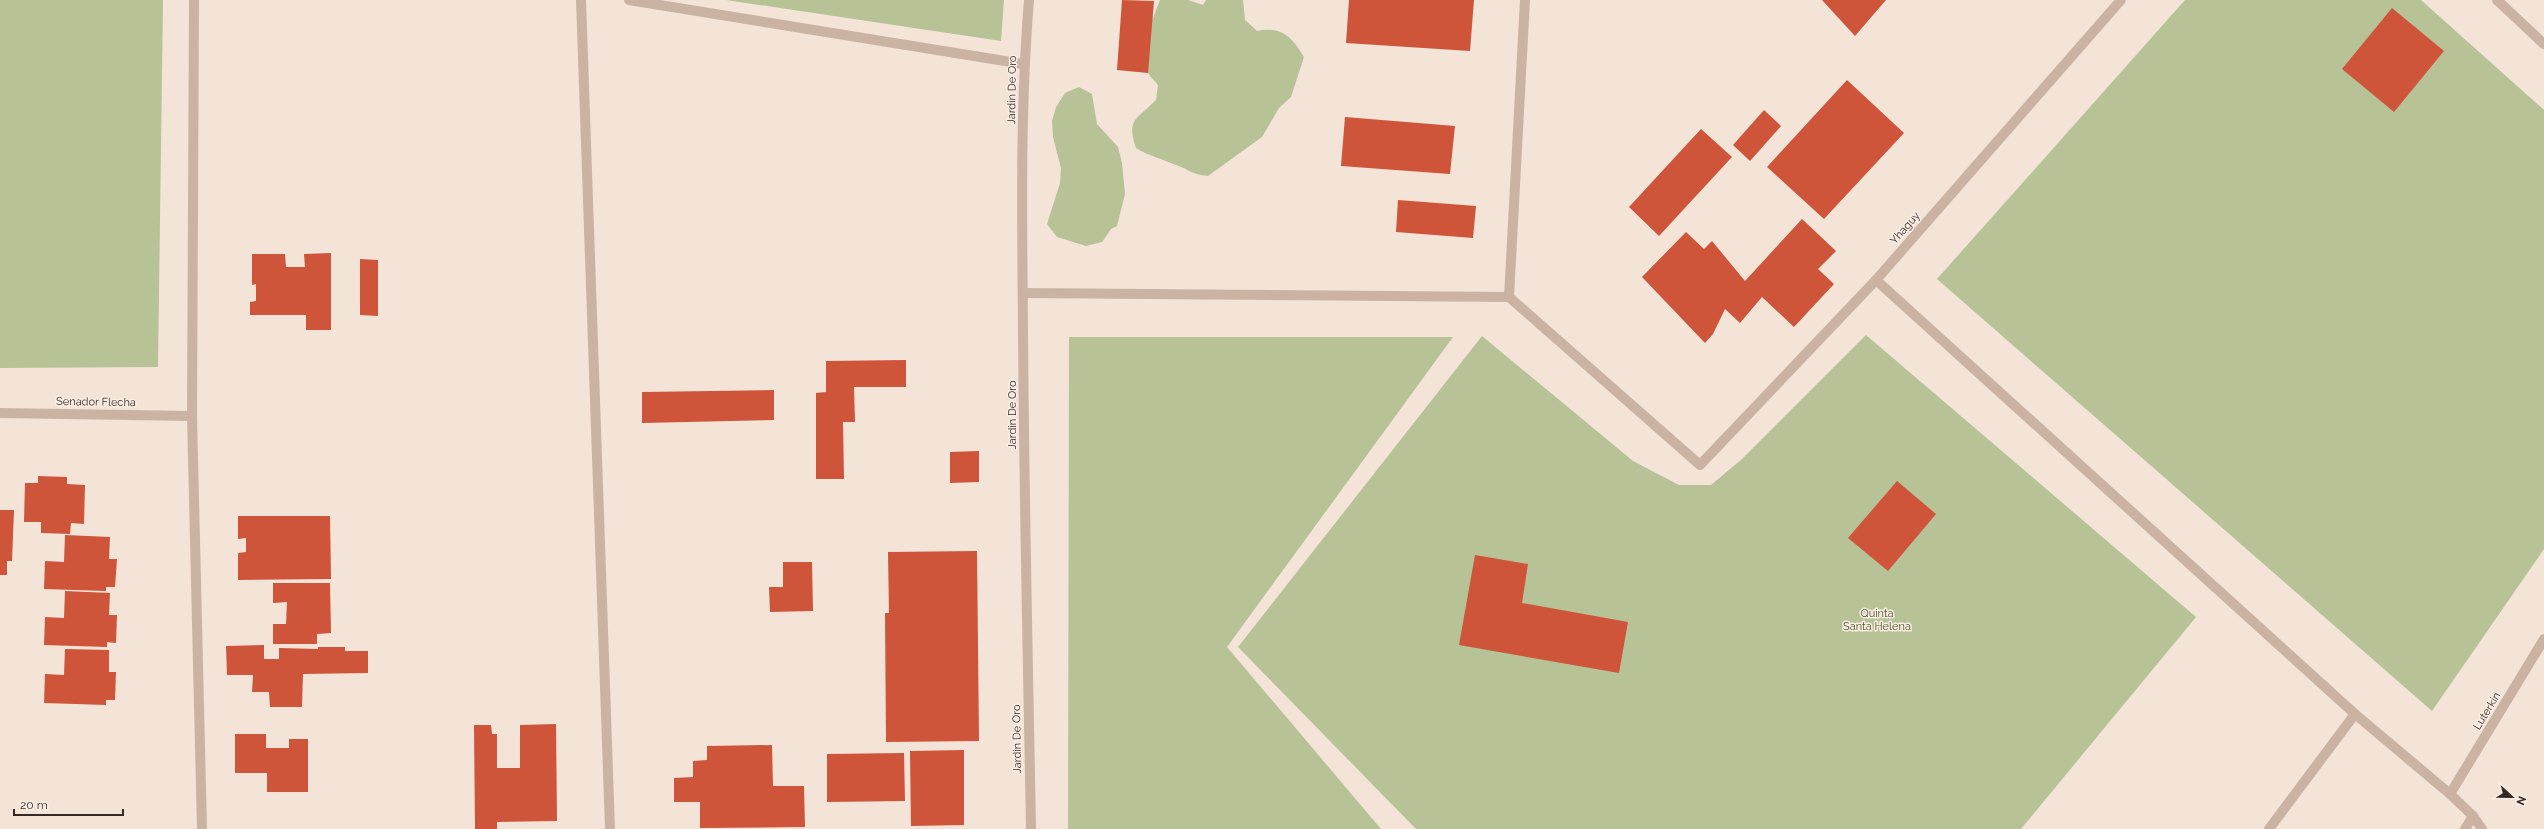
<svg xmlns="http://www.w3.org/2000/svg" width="2544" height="829" viewBox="0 0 2544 829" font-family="Raleway,sans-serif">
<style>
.green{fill:#b7c297}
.building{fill:#ce543a}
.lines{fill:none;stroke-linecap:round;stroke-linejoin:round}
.minor{stroke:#cbb3a3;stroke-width:10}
.labels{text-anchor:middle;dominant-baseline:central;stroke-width:3;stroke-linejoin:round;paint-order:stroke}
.street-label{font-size:11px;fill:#362925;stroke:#faeee4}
.park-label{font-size:11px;fill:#485528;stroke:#faeee4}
</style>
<rect width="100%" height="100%" fill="#f3e4d7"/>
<g class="green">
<path d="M 0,0 L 163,0 L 158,367 L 0,368 Z"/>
<path d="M 726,0 L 1004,0 L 1001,41 Z"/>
<path d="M 1160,0 L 1188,0 L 1203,5 L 1206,0 L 1243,0 L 1245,20 L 1257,31 C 1282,26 1292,37 1304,57 L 1291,97 L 1279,108 L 1262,137 L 1208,176 C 1191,174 1190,170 1176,165 C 1162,159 1149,156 1136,148 C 1126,119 1137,119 1156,100 L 1158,85 C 1155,81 1150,77 1148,73 C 1139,51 1152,20 1160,0 Z"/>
<path d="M 2185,0 L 2421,0 L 2544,110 L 2544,549 L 2432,711 L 1937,279 Z"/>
<path d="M 1079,87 L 1092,94 L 1097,124 L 1118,147 L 1122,163 L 1125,194 L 1117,226 L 1111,229 L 1102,242 L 1086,246 L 1057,237 L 1047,224 L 1060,183 L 1061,168 L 1053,137 L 1052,121 L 1056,107 L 1065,93 Z"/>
<path d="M 1866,335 L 2196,617 L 2021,829 L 1416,829 L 1238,647 L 1482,336 L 1633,461 L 1679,485 L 1711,485 L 1742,459 Z"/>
<path d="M 1069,337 L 1453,337 L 1227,647 L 1381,829 L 1068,829 Z"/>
</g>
<g class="building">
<path d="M 1122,0 L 1154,1 L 1148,73 L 1117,70 Z"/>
<path d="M 1349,0 L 1474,0 L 1470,51 L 1346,43 Z"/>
<path d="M 1822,0 L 1886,0 L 1855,36 Z"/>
<path d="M 2392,8 L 2444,51 L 2394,112 L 2342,69 Z"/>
<path d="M 1847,80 L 1904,133 L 1824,219 L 1767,167 Z"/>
<path d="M 1764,110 L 1781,126 L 1750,161 L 1733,145 Z"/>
<path d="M 1345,117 L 1455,126 L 1450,174 L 1341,166 Z"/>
<path d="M 1701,129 L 1732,157 L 1659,236 L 1629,207 Z"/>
<path d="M 1398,200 L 1476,206 L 1473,238 L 1396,232 Z"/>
<path d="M 1802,219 L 1836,251 L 1818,269 L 1834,284 L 1794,327 L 1762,297 L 1740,323 L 1725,309 L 1713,334 L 1705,343 L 1642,277 L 1686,232 L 1704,249 L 1712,241 L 1745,281 Z"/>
<path d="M 331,253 L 331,330 L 306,330 L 306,315 L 250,315 L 250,302 L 256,301 L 256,284 L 252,285 L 252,254 L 285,254 L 286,267 L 305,267 L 304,254 Z"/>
<path d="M 360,259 L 378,260 L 378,316 L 360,315 Z"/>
<path d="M 906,360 L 906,387 L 854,387 L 855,422 L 843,422 L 844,479 L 816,479 L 816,393 L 826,392 L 826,361 Z"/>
<path d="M 774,390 L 774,420 L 642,423 L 642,392 Z"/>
<path d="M 979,451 L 979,482 L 950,483 L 950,452 Z"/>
<path d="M 38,476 L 67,477 L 67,484 L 85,485 L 84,524 L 71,523 L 70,534 L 41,533 L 41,522 L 24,522 L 25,483 L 38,483 Z"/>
<path d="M 1897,481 L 1936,514 L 1888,571 L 1848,538 Z"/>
<path d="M 0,510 L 14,510 L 12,561 L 7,561 L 7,575 L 0,575 Z"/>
<path d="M 238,516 L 330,516 L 331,579 L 238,580 L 238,553 L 246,552 L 246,538 L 238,539 Z"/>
<path d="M 65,535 L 110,537 L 109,559 L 117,559 L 115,587 L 106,587 L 106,591 L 44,589 L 45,561 L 64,562 Z"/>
<path d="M 977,551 L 979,741 L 886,742 L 885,613 L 889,613 L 888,552 Z"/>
<path d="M 1475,555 L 1528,564 L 1522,603 L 1628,622 L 1619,673 L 1459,645 Z"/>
<path d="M 783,562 L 812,562 L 813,611 L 770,612 L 769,587 L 783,587 Z"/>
<path d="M 273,583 L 330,583 L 331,633 L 317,634 L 317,644 L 273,644 L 273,624 L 286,624 L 287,602 L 273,603 Z"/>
<path d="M 65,591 L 110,593 L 109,615 L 117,615 L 116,643 L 107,642 L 107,647 L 44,645 L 45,617 L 64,618 Z"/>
<path d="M 264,645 L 264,659 L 279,659 L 279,648 L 318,649 L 318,647 L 345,647 L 345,651 L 368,651 L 368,673 L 303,674 L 302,707 L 270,707 L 269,692 L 252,692 L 253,675 L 227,675 L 226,646 Z"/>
<path d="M 65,649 L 109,650 L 109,672 L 116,672 L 115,700 L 106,700 L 106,705 L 44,703 L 45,674 L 64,675 Z"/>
<path d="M 556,724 L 557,821 L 497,822 L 497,829 L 475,829 L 474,725 L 491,725 L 492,734 L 497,734 L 497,768 L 520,768 L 520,725 Z"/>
<path d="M 235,734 L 266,734 L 266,748 L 289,748 L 289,739 L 308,739 L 308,792 L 267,792 L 267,773 L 235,773 Z"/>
<path d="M 772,745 L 773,786 L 804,786 L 805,827 L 700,828 L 700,802 L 674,802 L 674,778 L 693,777 L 693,761 L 707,760 L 707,746 Z"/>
<path d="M 964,750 L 964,825 L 911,826 L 910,751 Z"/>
<path d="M 904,753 L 905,801 L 827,802 L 827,754 Z"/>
</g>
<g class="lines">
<g class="minor">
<path d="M 194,0 L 192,416 L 202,829"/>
<path d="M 581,0 L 610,829"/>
<path d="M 629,0 L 1023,64"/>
<path d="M 1029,0 C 1020,109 1022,219 1023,329 C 1024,496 1028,662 1031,829"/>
<path d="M 2497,0 L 2544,44"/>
<path d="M 1876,280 L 2355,714 L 2450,794 L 2473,816 L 2482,829"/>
<path d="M 1023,293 L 1509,297 L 1700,465 L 1876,280 L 2121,0"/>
<path d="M 1509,297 L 1525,0"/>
<path d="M 0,413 L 192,416"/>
<path d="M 2450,794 L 2544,639"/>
<path d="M 2269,829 L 2355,714"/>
<path d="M 2465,829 L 2473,816"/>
</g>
</g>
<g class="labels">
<g class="street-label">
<text transform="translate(1012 90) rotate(-89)">Jardin De Oro</text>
<text transform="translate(1905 228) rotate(-49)">Yhaguy</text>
<text transform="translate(96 402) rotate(1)">Senador Flecha</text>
<text transform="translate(1012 415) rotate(-90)">Jardin De Oro</text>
<text transform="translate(2487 711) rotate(-59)">Luterkin</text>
<text transform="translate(1017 739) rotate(-91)">Jardin De Oro</text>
</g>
<g class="park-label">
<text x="1877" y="613">Quinta<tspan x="1877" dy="13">Santa Helena</tspan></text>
</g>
</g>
<g transform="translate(2512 797) rotate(112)" stroke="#faeee4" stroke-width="3" paint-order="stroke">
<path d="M0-3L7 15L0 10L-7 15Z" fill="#362925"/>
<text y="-6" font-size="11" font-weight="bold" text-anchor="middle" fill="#362925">N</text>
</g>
<path d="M14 809v6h109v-6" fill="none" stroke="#362925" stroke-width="2"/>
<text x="20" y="809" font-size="12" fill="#362925" stroke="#faeee4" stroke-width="3" paint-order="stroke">20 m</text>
</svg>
